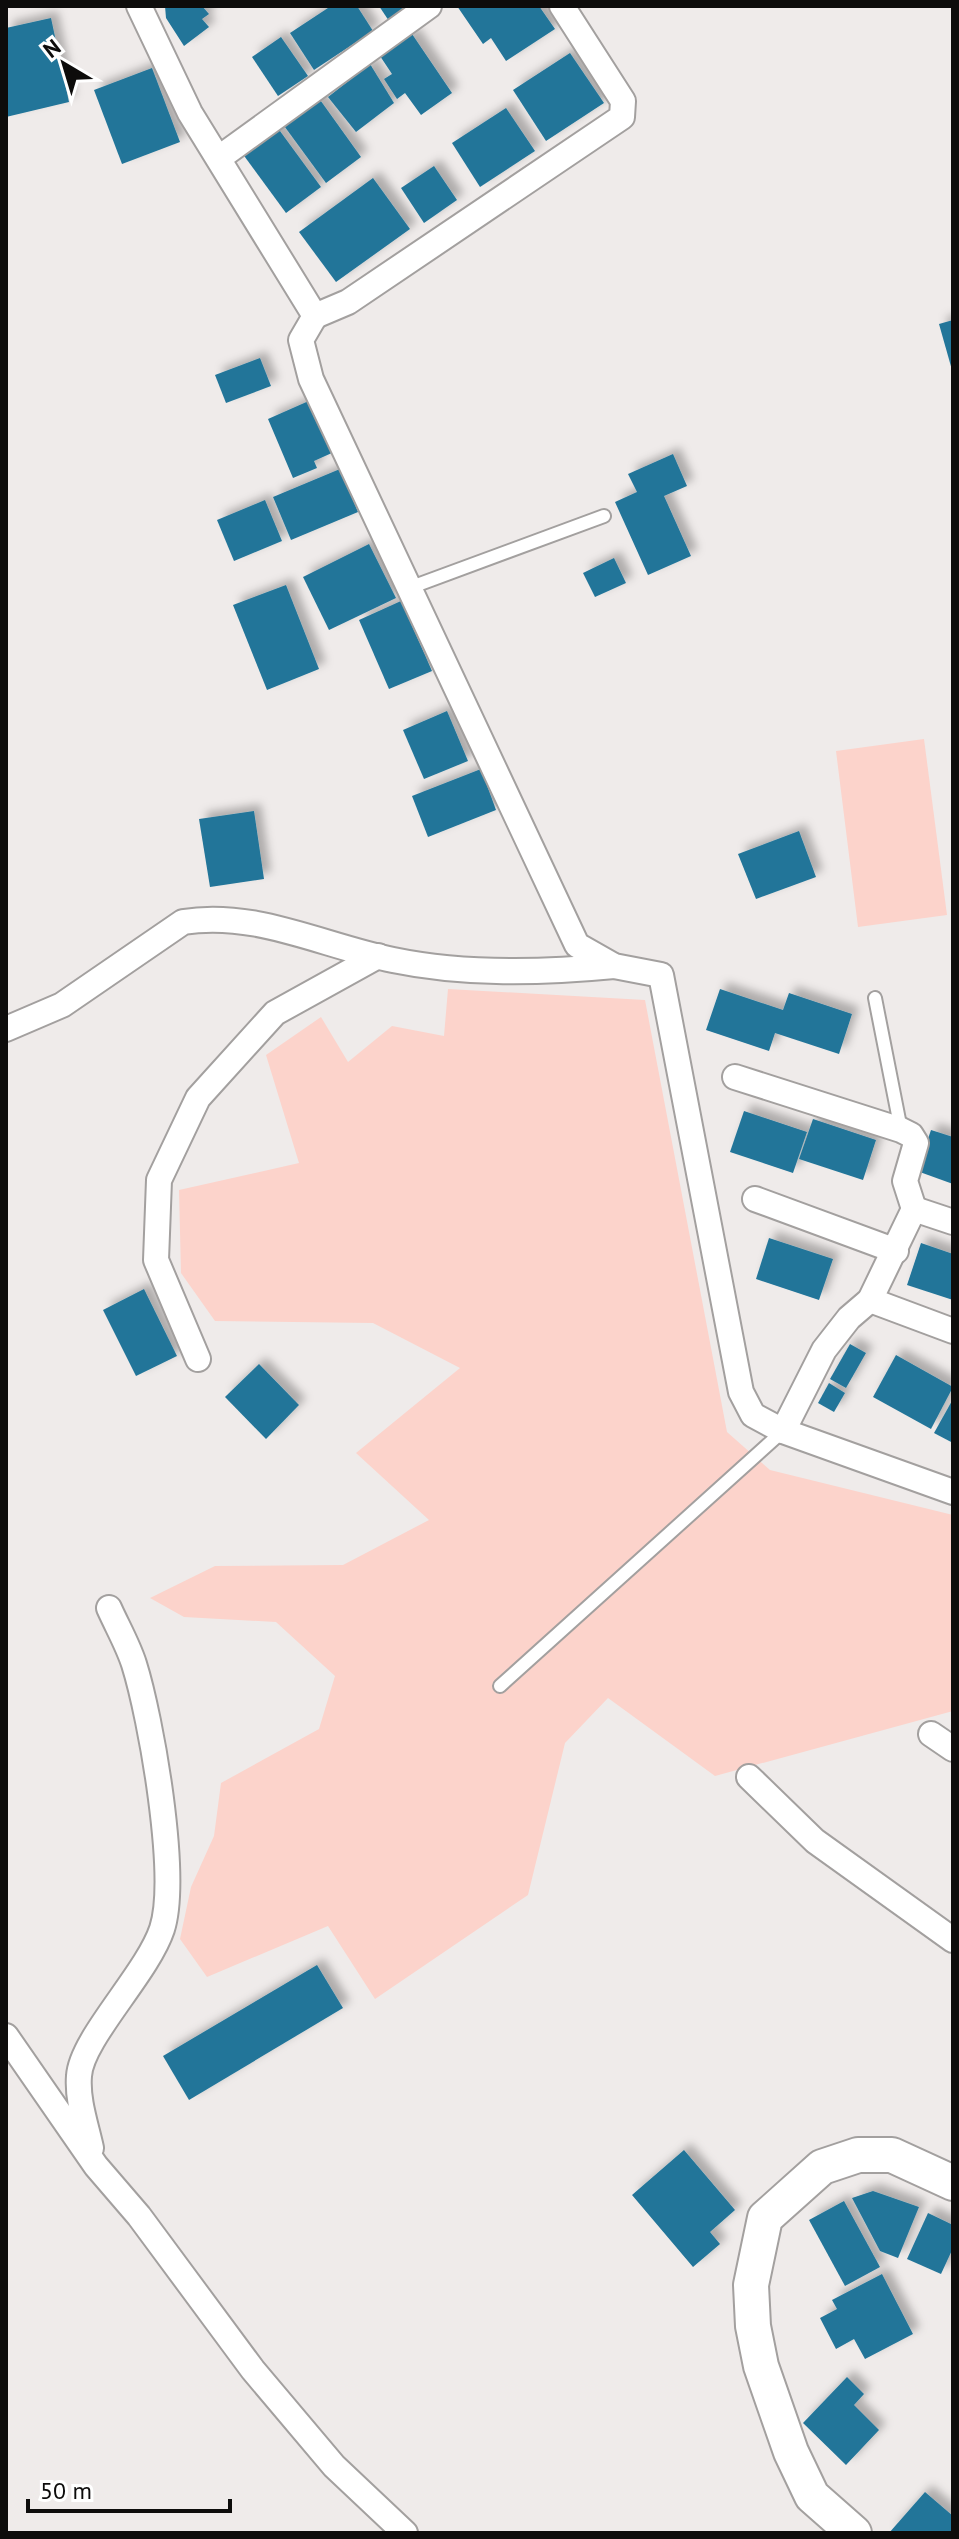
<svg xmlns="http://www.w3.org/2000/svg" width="959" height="2539" viewBox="0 0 959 2539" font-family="'PT Sans',sans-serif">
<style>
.green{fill:#fcd3cb}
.building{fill:#217599;filter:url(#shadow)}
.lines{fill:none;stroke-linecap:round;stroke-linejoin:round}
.service-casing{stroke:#a3a09f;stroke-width:16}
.minor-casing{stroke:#a3a09f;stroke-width:28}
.secondary-casing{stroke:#a3a09f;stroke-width:38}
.service{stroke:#fff;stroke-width:12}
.minor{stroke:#fff;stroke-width:24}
.secondary{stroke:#fff;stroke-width:34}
</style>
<defs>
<filter id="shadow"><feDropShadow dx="7" dy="-7" stdDeviation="4" flood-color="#0004"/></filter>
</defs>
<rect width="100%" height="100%" fill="#efebea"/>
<g class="green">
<path d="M 924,739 L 947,915 L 858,927 L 836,751 Z"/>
<path d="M 448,989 L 645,1000 L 727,1432 L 770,1470 L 953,1515 L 953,1711 L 715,1776 L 608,1698 L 565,1743 L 528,1895 L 375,1999 L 328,1926 L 207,1977 L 180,1939 L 191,1887 L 214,1836 L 221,1783 L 319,1729 L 335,1676 L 276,1622 L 184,1617 L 150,1598 L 215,1566 L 343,1565 L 429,1520 L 356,1453 L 460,1368 L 373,1323 L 215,1321 L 181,1273 L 179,1190 L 299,1163 L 266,1055 L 321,1017 L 348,1062 L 392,1026 L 444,1036 Z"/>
</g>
<g class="building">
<path d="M 165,6 L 202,6 L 209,14 L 202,19 L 209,27 L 184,46 L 166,18 Z"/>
<path d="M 331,6 L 357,6 L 373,31 L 314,70 L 290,33 Z"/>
<path d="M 379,6 L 412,6 L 389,21 Z"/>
<path d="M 457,6 L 539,6 L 555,29 L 506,61 L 491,38 L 483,44 Z"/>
<path d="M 51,18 L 69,102 L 6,117 L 6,28 Z"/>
<path d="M 412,34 L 452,93 L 421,115 L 405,93 L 397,99 L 384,79 L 392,74 L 380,56 Z"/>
<path d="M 281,37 L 308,76 L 278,96 L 252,57 Z"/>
<path d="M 570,53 L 604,103 L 546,141 L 513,90 Z"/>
<path d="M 370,64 L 394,103 L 356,132 L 328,97 Z"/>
<path d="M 152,68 L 180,142 L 122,164 L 94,90 Z"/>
<path d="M 318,97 L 361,157 L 326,183 L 282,123 Z"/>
<path d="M 506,108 L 535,151 L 480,187 L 452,143 Z"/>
<path d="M 277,127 L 321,187 L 286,213 L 242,153 Z"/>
<path d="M 434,166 L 457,200 L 424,223 L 401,188 Z"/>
<path d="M 373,178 L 410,229 L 336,282 L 299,232 Z"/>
<path d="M 953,320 L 953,369 L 952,370 L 939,324 Z"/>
<path d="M 260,358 L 271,386 L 226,403 L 215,375 Z"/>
<path d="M 311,400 L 334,452 L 314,461 L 317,468 L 293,478 L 268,419 Z"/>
<path d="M 673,454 L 687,486 L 664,496 L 691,556 L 648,575 L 615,502 L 637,492 L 628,474 Z"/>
<path d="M 340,469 L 358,512 L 291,540 L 273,497 Z"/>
<path d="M 265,500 L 282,541 L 234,561 L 217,520 Z"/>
<path d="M 369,544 L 396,598 L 329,630 L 303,577 Z"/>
<path d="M 614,558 L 626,583 L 595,597 L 583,573 Z"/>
<path d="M 286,585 L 319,669 L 267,690 L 233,605 Z"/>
<path d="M 401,601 L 432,671 L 389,689 L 359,620 Z"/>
<path d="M 447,711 L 468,761 L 424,779 L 403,730 Z"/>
<path d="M 481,769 L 496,810 L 428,837 L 412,796 Z"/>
<path d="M 254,811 L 264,879 L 210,887 L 199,819 Z"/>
<path d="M 799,831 L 816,877 L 756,899 L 738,854 Z"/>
<path d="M 720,989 L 783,1010 L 789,993 L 852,1014 L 839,1054 L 775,1033 L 769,1051 L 706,1030 Z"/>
<path d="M 744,1111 L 807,1132 L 793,1173 L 730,1152 Z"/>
<path d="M 813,1119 L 876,1140 L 863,1180 L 799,1159 Z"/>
<path d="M 931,1130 L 953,1137 L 953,1184 L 917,1171 Z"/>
<path d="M 769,1238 L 833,1259 L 819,1300 L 756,1279 Z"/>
<path d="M 921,1243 L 953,1254 L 953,1300 L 907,1285 Z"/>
<path d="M 144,1289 L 177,1356 L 136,1376 L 103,1310 Z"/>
<path d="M 850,1344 L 866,1353 L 846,1388 L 830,1379 Z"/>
<path d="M 896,1355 L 953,1387 L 931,1429 L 873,1397 Z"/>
<path d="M 259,1364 L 299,1405 L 266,1439 L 225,1397 Z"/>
<path d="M 829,1383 L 845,1393 L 834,1412 L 818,1403 Z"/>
<path d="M 953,1399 L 953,1443 L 934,1433 Z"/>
<path d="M 317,1965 L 343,2008 L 189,2100 L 163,2056 Z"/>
<path d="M 684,2150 L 735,2210 L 710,2232 L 720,2244 L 693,2267 L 632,2195 Z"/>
<path d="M 873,2191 L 919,2207 L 898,2258 L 880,2251 L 852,2198 Z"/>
<path d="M 844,2201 L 880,2267 L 845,2286 L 809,2220 Z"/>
<path d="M 928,2213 L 953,2225 L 953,2248 L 941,2274 L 907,2259 Z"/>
<path d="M 882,2274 L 913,2334 L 865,2359 L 854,2339 L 836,2349 L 820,2318 L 837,2309 L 832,2300 Z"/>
<path d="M 847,2377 L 864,2394 L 854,2405 L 879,2430 L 846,2465 L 803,2423 Z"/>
<path d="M 925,2492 L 953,2516 L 953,2533 L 889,2533 Z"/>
</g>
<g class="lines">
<defs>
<g id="service">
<path d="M 409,588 L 604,516"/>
<path d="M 875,998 L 901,1130"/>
<path d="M 500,1686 L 783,1431"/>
</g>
<g id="minor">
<path d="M 139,6 L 190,113 L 315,316 L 301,340 L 311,379 L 577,945 L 614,966 L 661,975 L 741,1392 L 753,1415 L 783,1431 L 953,1492"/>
<path d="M 219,158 L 429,6"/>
<path d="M 315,316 L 348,302 L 622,117 L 623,101 L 562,6"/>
<path d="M 6,1029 L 62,1005 L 183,922 C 255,910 323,946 393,960 C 465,975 541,973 614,966"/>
<path d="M 735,1077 L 901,1130 L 911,1135 L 916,1143 L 905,1181 L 914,1209 L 870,1300 L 849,1318 L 824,1350 L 783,1431"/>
<path d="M 755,1199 L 896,1251"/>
<path d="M 914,1209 L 953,1222"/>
<path d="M 870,1300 L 953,1331"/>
<path d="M 198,1359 L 156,1260 L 159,1180 L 198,1098 L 275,1013 L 378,956"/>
<path d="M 931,1734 L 953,1749"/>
<path d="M 749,1777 L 815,1841 L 953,1940"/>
<path d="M 6,2036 L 96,2166 L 139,2216 L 253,2370 L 334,2466 L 405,2533"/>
<path d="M 91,2148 C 86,2125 77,2100 79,2076 C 81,2039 147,1974 162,1929 C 179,1876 151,1718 134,1664 C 128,1645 117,1626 109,1608"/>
</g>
<path id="secondary" d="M 854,2533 L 812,2496 L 791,2452 L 761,2366 L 753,2326 L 751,2285 L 765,2218 L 822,2167 L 858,2155 L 892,2155 L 953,2183"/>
</defs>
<use href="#service" class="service-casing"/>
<use href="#minor" class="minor-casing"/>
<use href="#secondary" class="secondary-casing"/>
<use href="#service" class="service"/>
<use href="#minor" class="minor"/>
<use href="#secondary" class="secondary"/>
</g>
<rect width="959" height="2539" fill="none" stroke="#0d0c0b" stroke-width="16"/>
<g transform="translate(64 64) rotate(322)" stroke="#ffffff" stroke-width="6" paint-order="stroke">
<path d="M0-6L14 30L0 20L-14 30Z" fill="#0d0c0b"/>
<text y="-12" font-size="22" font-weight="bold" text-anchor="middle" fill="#0d0c0b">N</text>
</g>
<path d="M28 2499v12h202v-12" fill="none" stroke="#0d0c0b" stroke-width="4"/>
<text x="40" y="2499" font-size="24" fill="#0d0c0b" stroke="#ffffff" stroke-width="6" paint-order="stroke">50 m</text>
</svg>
